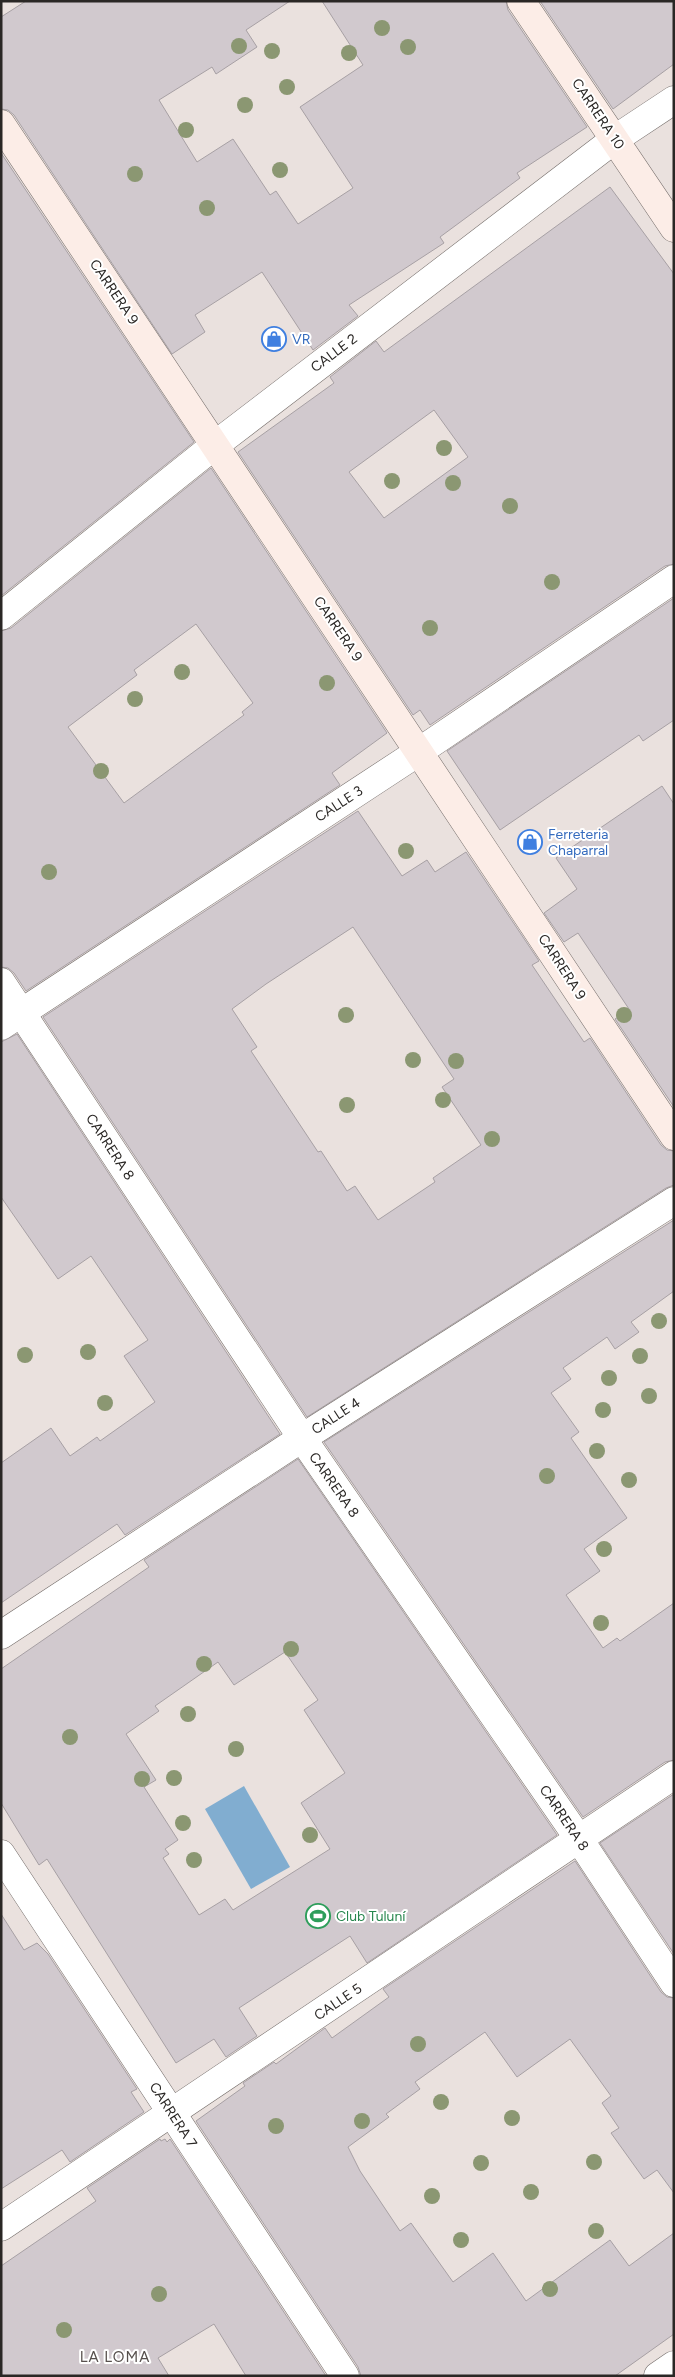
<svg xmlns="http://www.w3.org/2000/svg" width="675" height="2377" viewBox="0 0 675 2377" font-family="Figtree,sans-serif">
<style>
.water{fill:#81add0}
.building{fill:#d1c9ce;stroke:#a7a0a4;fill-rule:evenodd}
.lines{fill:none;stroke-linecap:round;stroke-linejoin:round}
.street-casing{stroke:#746d6a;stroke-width:29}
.secondary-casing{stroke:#746d6a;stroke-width:29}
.street{stroke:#fff;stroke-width:28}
.secondary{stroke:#fcede7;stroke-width:28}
.tree{fill:#8b9772}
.labels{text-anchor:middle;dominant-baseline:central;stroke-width:4;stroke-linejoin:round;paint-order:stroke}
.street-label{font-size:14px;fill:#2a2725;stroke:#fff}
.shop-label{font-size:14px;fill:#366cbe;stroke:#fff;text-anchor:start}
.leisure-label{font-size:14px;fill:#27864d;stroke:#fff;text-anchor:start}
.neighbourhood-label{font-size:15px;letter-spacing:1px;fill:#57504d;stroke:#fff}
</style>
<rect width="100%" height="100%" fill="#eae1de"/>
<path class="water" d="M 244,1786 L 290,1867 L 251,1889 L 205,1809 Z"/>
<g class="building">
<path d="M 26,1 L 290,1 L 246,30 L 257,47 L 216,74 L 212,67 L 159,100 L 197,162 L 233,139 L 270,195 L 276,191 L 298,224 L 353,188 L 300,107 L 363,65 L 322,1 L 506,1 L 508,10 L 587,127 L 517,173 L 520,178 L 440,237 L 444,243 L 349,305 L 358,316 L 313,350 L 262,272 L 195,315 L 205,332 L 172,354 L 14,115 L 8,110 L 1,109 L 1,17 Z"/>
<path d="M 540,1 L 674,1 L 674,64 L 613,109 Z"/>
<path d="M 1,153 L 194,442 L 1,596 Z"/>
<path d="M 610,187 L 674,274 L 674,564 L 665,566 L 430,725 L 420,710 L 413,715 L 238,452 L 334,383 L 330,377 L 376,341 L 384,352 ZM 434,410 L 468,457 L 384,518 L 349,472 Z"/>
<path d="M 211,468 L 387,733 L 332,773 L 340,785 L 26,991 L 14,973 L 8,968 L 1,967 L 1,631 L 11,628 ZM 196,624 L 253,703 L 242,712 L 244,715 L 124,803 L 68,727 L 137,675 L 134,670 Z"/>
<path d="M 674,598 L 674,720 L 643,741 L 639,735 L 500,830 L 447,751 Z"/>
<path d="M 662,786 L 674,804 L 674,1107 L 615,1019 L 629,1009 L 578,933 L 564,942 L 544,913 L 577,889 L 556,858 Z"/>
<path d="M 358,811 L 402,876 L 427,860 L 435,872 L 466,852 L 539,961 L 532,965 L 584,1042 L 590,1038 L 661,1145 L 667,1150 L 674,1151 L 674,1185 L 666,1188 L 307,1417 L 43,1017 ZM 353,927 L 454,1079 L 442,1087 L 481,1145 L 433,1178 L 435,1182 L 378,1220 L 355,1186 L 347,1191 L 321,1151 L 318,1152 L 251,1051 L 257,1047 L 232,1009 L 266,984 Z"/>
<path d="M 17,1034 L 280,1434 L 125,1535 L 117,1524 L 1,1603 L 1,1463 L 51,1428 L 70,1456 L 97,1437 L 100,1441 L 155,1402 L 124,1356 L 148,1340 L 91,1256 L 58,1279 L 1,1197 L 1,1042 Z"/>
<path d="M 674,1220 L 674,1291 L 631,1322 L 639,1332 L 615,1349 L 607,1337 L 563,1368 L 571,1379 L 551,1393 L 579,1432 L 571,1438 L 627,1518 L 584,1549 L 600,1571 L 566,1595 L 603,1648 L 617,1638 L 620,1641 L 674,1603 L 674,1760 L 665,1762 L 583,1817 L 324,1442 Z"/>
<path d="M 298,1459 L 557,1835 L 367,1963 L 350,1936 L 239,2008 L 257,2036 L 226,2057 L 214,2039 L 176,2063 L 47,1859 L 39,1865 L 1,1803 L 1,1669 L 149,1567 L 144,1560 ZM 285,1652 L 318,1700 L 304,1710 L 345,1773 L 301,1803 L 330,1849 L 233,1910 L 225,1899 L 199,1915 L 163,1858 L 169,1854 L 165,1849 L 178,1840 L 144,1787 L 156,1780 L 126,1734 L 159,1711 L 155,1706 L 218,1662 L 234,1685 Z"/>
<path d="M 674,1794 L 674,1954 L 600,1843 Z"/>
<path d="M 575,1861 L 661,1992 L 667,1997 L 674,1998 L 674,2193 L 657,2170 L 644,2179 L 611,2133 L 619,2128 L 602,2103 L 611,2096 L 570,2039 L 517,2077 L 485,2032 L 415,2082 L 420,2089 L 386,2114 L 389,2117 L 348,2147 L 360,2171 L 400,2231 L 411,2223 L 453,2282 L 493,2253 L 526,2301 L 610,2240 L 629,2266 L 674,2233 L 674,2334 L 615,2376 L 361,2376 L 358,2367 L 196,2121 L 245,2086 L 243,2083 L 274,2062 L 276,2064 L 325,2028 L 332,2038 L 389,1997 L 383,1989 Z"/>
<path d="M 1,1914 L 24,1950 L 37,1943 L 48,1954 L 137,2089 L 131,2092 L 144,2112 L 70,2162 L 62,2150 L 1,2189 Z"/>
<path d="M 160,2139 L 161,2141 L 165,2139 L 167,2142 L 170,2139 L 326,2376 L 246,2376 L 214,2324 L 158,2358 L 169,2376 L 1,2376 L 1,2266 L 96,2201 L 87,2188 Z"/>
</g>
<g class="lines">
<defs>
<g id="street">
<path d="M 1,616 L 215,445 L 615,139 L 674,100"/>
<path d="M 1,982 L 302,1438 L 579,1839 L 674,1983"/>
<path d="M 1,1026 L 420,751 L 674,579"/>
<path d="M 1,1635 L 302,1438 L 674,1201"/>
<path d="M 1,1854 L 345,2376"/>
<path d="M 1,2227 L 674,1775"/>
<path d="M 658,2376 L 674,2365"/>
</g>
<g id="secondary">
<path d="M 521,1 L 674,228"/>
<path d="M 1,124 L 674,1136"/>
</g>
</defs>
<use href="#street" class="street-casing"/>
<use href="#secondary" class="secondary-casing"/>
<use href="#street" class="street"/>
<use href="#secondary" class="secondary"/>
</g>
<g class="tree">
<circle cx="382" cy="28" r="8"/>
<circle cx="239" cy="46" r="8"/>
<circle cx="408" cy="47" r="8"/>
<circle cx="272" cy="51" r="8"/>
<circle cx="349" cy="53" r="8"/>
<circle cx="287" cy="87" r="8"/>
<circle cx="245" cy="105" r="8"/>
<circle cx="186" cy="130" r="8"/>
<circle cx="280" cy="170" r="8"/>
<circle cx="135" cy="174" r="8"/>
<circle cx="207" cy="208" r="8"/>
<circle cx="444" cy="448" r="8"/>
<circle cx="392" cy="481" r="8"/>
<circle cx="453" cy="483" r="8"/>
<circle cx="510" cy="506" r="8"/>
<circle cx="552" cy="582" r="8"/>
<circle cx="430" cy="628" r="8"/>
<circle cx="182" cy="672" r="8"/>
<circle cx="327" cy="683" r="8"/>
<circle cx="135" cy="699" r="8"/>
<circle cx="101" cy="771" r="8"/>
<circle cx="406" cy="851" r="8"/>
<circle cx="49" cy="872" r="8"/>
<circle cx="346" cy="1015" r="8"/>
<circle cx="624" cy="1015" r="8"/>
<circle cx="413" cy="1060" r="8"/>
<circle cx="456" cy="1061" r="8"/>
<circle cx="443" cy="1100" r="8"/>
<circle cx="347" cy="1105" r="8"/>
<circle cx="492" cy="1139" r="8"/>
<circle cx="659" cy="1321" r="8"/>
<circle cx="88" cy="1352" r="8"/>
<circle cx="25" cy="1355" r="8"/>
<circle cx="640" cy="1356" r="8"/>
<circle cx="609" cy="1378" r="8"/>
<circle cx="649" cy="1396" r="8"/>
<circle cx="105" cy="1403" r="8"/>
<circle cx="603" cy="1410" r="8"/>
<circle cx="597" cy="1451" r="8"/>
<circle cx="547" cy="1476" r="8"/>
<circle cx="629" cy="1480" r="8"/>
<circle cx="604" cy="1549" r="8"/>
<circle cx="601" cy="1623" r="8"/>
<circle cx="291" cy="1649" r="8"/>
<circle cx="204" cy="1664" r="8"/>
<circle cx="188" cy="1714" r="8"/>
<circle cx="70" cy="1737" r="8"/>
<circle cx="236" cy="1749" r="8"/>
<circle cx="174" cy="1778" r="8"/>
<circle cx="142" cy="1779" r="8"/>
<circle cx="183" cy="1823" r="8"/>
<circle cx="310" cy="1835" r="8"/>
<circle cx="194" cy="1860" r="8"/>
<circle cx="418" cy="2044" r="8"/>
<circle cx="441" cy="2102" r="8"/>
<circle cx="512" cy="2118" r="8"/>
<circle cx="362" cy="2121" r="8"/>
<circle cx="276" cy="2126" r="8"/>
<circle cx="594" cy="2162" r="8"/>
<circle cx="481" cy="2163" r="8"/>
<circle cx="531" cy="2192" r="8"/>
<circle cx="432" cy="2196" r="8"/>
<circle cx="596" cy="2231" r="8"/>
<circle cx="461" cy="2240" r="8"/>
<circle cx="550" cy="2289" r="8"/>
<circle cx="159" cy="2294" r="8"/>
<circle cx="64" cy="2330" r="8"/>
</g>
<defs>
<symbol id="shop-ring" viewBox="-11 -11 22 22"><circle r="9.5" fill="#fff" stroke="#3f7fe0" stroke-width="1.5"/><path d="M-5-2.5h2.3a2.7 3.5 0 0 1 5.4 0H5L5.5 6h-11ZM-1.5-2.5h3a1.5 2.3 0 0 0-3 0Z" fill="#3f7fe0"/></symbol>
<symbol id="stadium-ring" viewBox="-11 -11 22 22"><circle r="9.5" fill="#fff" stroke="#2e9e5b" stroke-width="1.5"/><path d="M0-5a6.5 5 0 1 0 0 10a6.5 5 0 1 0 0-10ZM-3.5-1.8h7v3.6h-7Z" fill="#2e9e5b"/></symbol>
</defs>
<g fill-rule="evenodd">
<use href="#shop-ring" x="260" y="325" width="28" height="28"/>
<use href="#shop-ring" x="516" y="828" width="28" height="28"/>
<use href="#stadium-ring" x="304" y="1902" width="28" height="28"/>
</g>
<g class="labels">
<g class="street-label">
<text transform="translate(598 114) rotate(56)">CARRERA 10</text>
<text transform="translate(114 292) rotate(56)">CARRERA 9</text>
<text transform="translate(334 353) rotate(-37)">CALLE 2</text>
<text transform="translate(338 629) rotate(56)">CARRERA 9</text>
<text transform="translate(339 804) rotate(-33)">CALLE 3</text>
<text transform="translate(562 967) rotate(57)">CARRERA 9</text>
<text transform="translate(110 1147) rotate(57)">CARRERA 8</text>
<text transform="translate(336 1416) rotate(-33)">CALLE 4</text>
<text transform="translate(334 1485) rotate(55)">CARRERA 8</text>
<text transform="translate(564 1818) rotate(56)">CARRERA 8</text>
<text transform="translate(338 2002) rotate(-34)">CALLE 5</text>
<text transform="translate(173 2115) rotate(57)">CARRERA 7</text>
</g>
<g class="shop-label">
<text x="292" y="339">VR</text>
<text x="548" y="834">Ferreteria<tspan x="548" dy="16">Chaparral</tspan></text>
</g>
<g class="leisure-label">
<text x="336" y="1916">Club Tuluní</text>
</g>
<g class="neighbourhood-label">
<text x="115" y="2357">LA LOMA</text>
</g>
</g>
<rect width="675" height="2377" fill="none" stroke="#2a2725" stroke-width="5"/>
</svg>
